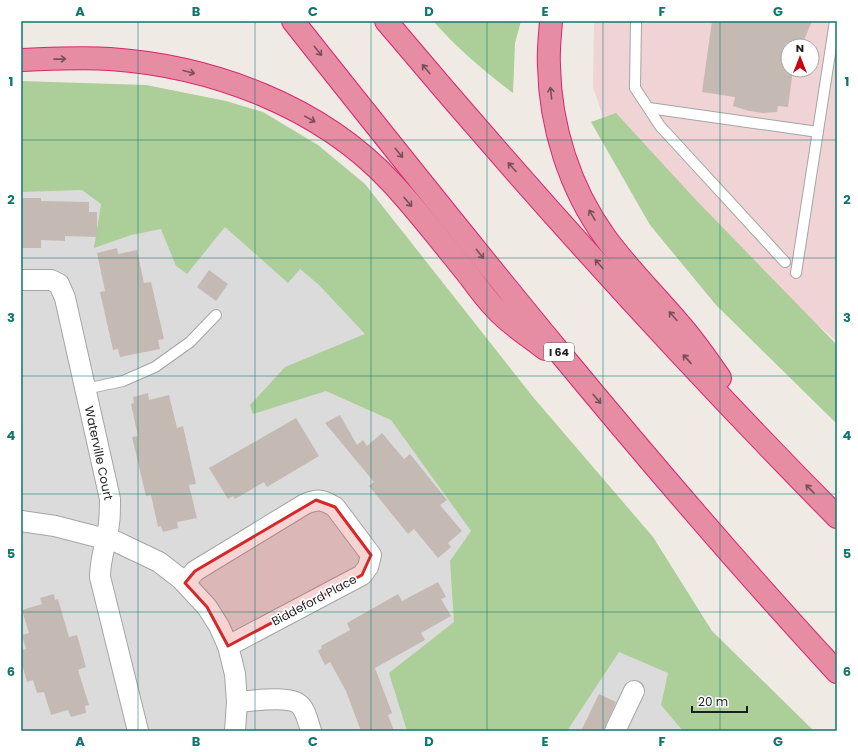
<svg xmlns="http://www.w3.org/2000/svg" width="858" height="752" viewBox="0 0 858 752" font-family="Poppins,sans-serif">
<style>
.residential{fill:#dcdbdb}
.commercial{fill:#f0d3d4;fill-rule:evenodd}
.forest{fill:#acce99}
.building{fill:#c4bab3}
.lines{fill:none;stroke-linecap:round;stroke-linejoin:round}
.lane-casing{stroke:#a5a5a5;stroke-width:12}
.street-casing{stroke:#a5a5a5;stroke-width:22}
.highway-casing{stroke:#d9256f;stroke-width:24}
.lane{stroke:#fff;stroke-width:10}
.street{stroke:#fff;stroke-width:20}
.highway{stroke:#e68ca3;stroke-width:22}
.oneway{stroke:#78505a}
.marked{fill:#d62828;fill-opacity:0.2;stroke:#d62828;stroke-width:3;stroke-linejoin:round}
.grid{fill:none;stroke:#0f766e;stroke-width:1;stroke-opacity:0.55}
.labels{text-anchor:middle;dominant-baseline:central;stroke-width:3.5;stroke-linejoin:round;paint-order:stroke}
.shield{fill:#fff;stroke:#626262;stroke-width:1}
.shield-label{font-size:11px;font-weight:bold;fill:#1e1e1e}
.street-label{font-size:12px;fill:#1e1e1e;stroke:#fff}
.neatline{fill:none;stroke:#0f766e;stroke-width:1.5}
.grid-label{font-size:13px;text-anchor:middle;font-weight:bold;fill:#0f766e}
</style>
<rect width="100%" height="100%" fill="#efebe4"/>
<path class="residential" d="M 21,141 L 276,224 L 805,731 L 21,731 Z"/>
<path class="commercial" d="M 594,21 L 837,21 L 837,341 L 617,159 L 593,87 ZM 788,46 L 812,46 L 812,70 L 788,70 Z"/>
<g class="forest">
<path d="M 433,21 L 521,21 L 515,43 L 513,93 C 484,71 457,48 433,21 Z"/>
<path d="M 21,81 L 146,85 L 226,101 L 263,112 L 318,145 L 365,184 L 533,397 L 653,537 L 712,631 L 814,731 L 683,731 L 661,705 L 668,673 L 619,652 L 567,731 L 407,731 L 389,673 L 454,622 L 450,561 L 471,531 L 391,420 L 326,391 L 253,414 L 250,405 L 285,367 L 365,334 L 319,285 L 300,269 L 288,283 L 225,227 L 187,274 L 176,266 L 161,229 L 131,235 L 94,248 L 101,204 L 82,190 L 21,192 Z"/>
<path d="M 616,113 L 695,199 L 837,345 L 837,424 L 716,305 L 650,225 L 591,122 Z"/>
</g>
<g class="building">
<path d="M 712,21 L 812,21 L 802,45 L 797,44 L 797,46 L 788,46 L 788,70 L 793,70 L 788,107 L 778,106 L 777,112 L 763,113 L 749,111 L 733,106 L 735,97 L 702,92 Z"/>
<path d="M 21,198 L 41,198 L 41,201 L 89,202 L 89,212 L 97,212 L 97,237 L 65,236 L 65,241 L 41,240 L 41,248 L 21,248 Z"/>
<path d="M 117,248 L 118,254 L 137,250 L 144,283 L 151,282 L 164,339 L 158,340 L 160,349 L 120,357 L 118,349 L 113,350 L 100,292 L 105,291 L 97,253 Z"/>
<path d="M 209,270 L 228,284 L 216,301 L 197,287 Z"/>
<path d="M 148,393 L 149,400 L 169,395 L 177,428 L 183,426 L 196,484 L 189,485 L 197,518 L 177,522 L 178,528 L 163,532 L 161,526 L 158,527 L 151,495 L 146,496 L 132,437 L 138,436 L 131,404 L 134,403 L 133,397 Z"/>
<path d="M 340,415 L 357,445 L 363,440 L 367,446 L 382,433 L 404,459 L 410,454 L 447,500 L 440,505 L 462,531 L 448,543 L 451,547 L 438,558 L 414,529 L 408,534 L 369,486 L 374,482 L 325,423 Z"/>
<path d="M 296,418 L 319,456 L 267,487 L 264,482 L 235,499 L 233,496 L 228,499 L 209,468 Z"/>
<path d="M 438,582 L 446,597 L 441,599 L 451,616 L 421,633 L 425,640 L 375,668 L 392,713 L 388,715 L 394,731 L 361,731 L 346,691 L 330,662 L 325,665 L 318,651 L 322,648 L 321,646 L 350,630 L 347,623 L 398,594 L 402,601 Z"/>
<path d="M 54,594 L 55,600 L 58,599 L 69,637 L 77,635 L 86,667 L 78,670 L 89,705 L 85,706 L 86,713 L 71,717 L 68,710 L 51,715 L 44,692 L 37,693 L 33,680 L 27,682 L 21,661 L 21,650 L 26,649 L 22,635 L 29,633 L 22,610 L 42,604 L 40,598 Z"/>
<path d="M 599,694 L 616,702 L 603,731 L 581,731 Z"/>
</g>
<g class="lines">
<defs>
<g id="lane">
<path d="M 636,21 L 635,88 L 660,126 L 785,262"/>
<path d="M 649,108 L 818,132"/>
<path d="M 796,273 L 835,21"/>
<path d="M 85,389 L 123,381 L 155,367 L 190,342 L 216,315"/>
</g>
<g id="street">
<path d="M 21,280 L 51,280 L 59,284 L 65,298 L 110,499 C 110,513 110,526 106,540 C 103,553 100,564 100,577 L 138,731"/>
<path d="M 21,521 L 55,526 L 117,542 L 159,562 L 181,579 L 207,607 L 219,626 L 228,646 L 235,674 L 237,702 L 235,731"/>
<path d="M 185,583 L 195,571 L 305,504 C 318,499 322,499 335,507 L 371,555 L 368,567 L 362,575 L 228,646"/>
<path d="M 237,702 C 251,701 290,695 300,705 C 306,711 308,722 311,731"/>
<path d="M 615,731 L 634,691"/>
</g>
<g id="highway">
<path d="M 293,21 C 469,243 645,464 837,672"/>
<path d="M 386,21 C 530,192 680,358 837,517"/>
<path d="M 551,21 C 550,36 548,51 549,66 C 550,126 570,189 605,237 C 628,269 657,297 682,327 C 696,343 708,361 720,378"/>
<path d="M 21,60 C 50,59 80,57 110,59 C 212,66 320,106 391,182 C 419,212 444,245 470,277 C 478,288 486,299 496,309 C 508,323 530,337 545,349"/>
</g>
</defs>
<use href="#lane" class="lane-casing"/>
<use href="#street" class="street-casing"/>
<use href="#highway" class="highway-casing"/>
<use href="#lane" class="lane"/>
<use href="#street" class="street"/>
<use href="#highway" class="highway"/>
</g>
<defs><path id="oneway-shaft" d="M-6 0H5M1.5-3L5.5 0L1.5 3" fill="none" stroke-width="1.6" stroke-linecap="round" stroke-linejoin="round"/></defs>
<g class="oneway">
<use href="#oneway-shaft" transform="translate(318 51) rotate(51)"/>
<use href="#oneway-shaft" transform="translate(60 59) rotate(-1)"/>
<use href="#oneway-shaft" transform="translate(426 69) rotate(-130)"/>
<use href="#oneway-shaft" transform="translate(189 72) rotate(15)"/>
<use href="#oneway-shaft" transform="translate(551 93) rotate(-96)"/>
<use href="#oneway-shaft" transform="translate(310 119) rotate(29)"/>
<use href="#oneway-shaft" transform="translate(399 153) rotate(51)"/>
<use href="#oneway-shaft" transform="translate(512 167) rotate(-132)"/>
<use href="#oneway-shaft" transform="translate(408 202) rotate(49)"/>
<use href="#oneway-shaft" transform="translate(592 215) rotate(-120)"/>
<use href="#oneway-shaft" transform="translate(480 254) rotate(51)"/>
<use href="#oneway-shaft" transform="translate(599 264) rotate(-132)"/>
<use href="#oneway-shaft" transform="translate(673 316) rotate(-132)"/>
<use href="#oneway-shaft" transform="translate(687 359) rotate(-133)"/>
<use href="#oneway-shaft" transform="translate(597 399) rotate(50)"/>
<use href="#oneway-shaft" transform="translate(810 489) rotate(-134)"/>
</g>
<path class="marked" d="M 316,500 L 335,507 L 371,555 L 362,575 L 228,646 L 207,607 L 185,583 L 195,571 Z"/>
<path class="grid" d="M 138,21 L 138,731M 255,21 L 255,731M 371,21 L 371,731M 487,21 L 487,731M 603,21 L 603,731M 720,21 L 720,731M 21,140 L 837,140M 21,258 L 837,258M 21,376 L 837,376M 21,494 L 837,494M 21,612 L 837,612"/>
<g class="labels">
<rect class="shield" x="544" y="343" width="30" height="18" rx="3"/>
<g class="shield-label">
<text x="559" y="352">I 64</text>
</g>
<g class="street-label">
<text transform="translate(99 453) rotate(78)">Waterville Court</text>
<text transform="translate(314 600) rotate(-28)">Biddeford Place</text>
</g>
</g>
<rect width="858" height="752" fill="none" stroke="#ffffff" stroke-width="44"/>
<g transform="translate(800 58)"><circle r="19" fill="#ffffff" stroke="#a5a5a5"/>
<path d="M0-3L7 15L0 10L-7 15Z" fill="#cb010f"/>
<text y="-6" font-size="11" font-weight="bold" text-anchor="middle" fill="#1e1e1e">N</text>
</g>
<path d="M692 706v6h55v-6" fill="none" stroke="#1e1e1e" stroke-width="2"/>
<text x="698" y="706" font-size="12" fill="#1e1e1e" stroke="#ffffff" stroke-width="3" paint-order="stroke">20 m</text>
<rect x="22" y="22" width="814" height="708" class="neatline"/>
<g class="grid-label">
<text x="80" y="16">A</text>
<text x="196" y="16">B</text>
<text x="313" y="16">C</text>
<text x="429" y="16">D</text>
<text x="545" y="16">E</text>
<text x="662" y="16">F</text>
<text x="778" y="16">G</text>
<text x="11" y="86">1</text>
<text x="847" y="86">1</text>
<text x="11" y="204">2</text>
<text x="847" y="204">2</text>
<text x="11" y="322">3</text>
<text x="847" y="322">3</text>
<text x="11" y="440">4</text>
<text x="847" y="440">4</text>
<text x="11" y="558">5</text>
<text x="847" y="558">5</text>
<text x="11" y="676">6</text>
<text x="847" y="676">6</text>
<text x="80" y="746">A</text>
<text x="196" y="746">B</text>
<text x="313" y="746">C</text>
<text x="429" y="746">D</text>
<text x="545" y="746">E</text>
<text x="662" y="746">F</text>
<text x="778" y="746">G</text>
</g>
</svg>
